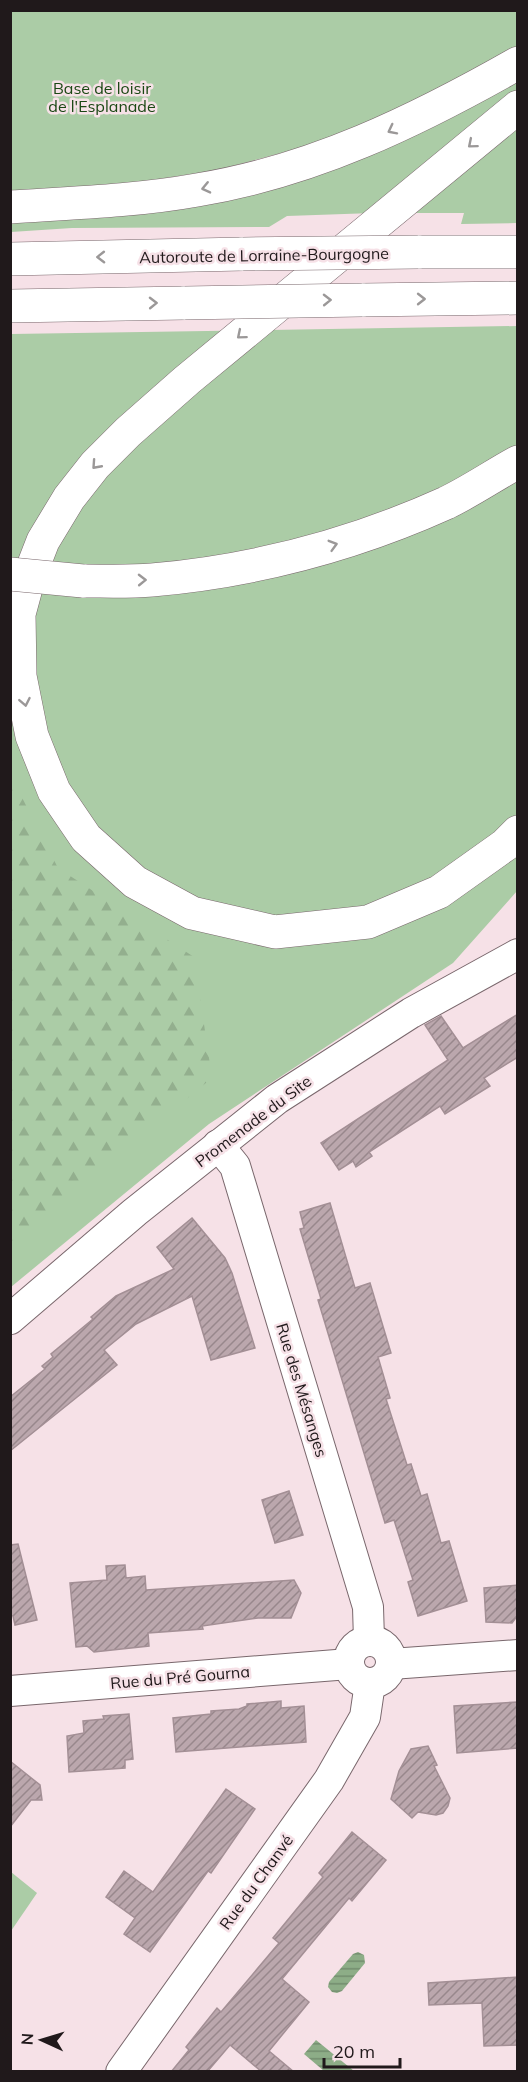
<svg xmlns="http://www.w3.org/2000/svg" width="528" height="2082" viewBox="0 0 528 2082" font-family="Mulish,sans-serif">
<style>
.green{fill:#abcca6}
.forest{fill:url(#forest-firs)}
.water{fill:url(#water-rules)}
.building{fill:url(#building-hatch);stroke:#a38f95;stroke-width:1.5}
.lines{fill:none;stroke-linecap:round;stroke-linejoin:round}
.minor-casing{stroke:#79676c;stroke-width:32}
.highway-casing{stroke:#79676c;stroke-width:34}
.minor{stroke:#fff;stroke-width:30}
.highway{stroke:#fff;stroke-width:33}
.highway-bridge-casing{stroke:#79676c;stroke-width:34;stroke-linecap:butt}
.highway-bridge{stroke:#fff;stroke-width:33}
.oneway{stroke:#9b9898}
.labels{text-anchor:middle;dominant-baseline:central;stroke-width:5;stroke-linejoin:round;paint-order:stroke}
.park-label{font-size:16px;fill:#1a4713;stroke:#f6e1e7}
.street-label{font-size:16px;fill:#20191b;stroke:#f6e1e7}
</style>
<defs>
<pattern id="forest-firs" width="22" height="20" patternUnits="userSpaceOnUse" patternTransform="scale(1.5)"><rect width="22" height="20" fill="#abcca6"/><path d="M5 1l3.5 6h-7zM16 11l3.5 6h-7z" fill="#93af8e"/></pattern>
<pattern id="water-rules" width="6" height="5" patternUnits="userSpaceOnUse" patternTransform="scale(1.5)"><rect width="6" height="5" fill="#8dad87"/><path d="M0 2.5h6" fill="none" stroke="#738c6e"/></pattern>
<pattern id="building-hatch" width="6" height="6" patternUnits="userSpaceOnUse" patternTransform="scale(1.5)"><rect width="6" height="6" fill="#bba7ad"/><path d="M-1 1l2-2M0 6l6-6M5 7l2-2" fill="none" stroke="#98878c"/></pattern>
</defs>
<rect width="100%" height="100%" fill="#f6e1e7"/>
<g class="green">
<path d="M 11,11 L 517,11 L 517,47 L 448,89 L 311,145 L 218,170 L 133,183 L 11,193 Z"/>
<path d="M 517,71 L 517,89 L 373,213 L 287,216 L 269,227 L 72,228 L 11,232 L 11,218 L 205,200 Z"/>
<path d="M 517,120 L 517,223 L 461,224 L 464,213 L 404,213 Z"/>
<path d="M 517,326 L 517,891 L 453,963 L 209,1124 L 11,1287 L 11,334 Z"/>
<path d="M 11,1872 L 37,1893 L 11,1931 Z"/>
</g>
<path class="forest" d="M 11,776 L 58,868 L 194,957 L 212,1078 L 11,1243 Z"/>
<g class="water">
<path d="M 358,1952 L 364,1955 L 365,1963 L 342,1991 L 337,1993 L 332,1992 L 328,1987 L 329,1982 L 353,1954 Z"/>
<path d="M 316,2040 L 354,2071 L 324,2071 L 304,2054 Z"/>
</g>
<g class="building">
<path d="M 518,1014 L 518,1057 L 484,1078 L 490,1086 L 445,1114 L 440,1106 L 369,1152 L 372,1156 L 356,1167 L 353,1161 L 339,1170 L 321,1143 L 448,1060 L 425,1025 L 441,1016 L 463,1048 Z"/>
<path d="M 330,1203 L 355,1288 L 370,1283 L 391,1353 L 378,1357 L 390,1398 L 386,1399 L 407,1465 L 411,1464 L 421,1496 L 427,1494 L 441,1543 L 449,1541 L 467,1601 L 418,1616 L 408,1582 L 413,1580 L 394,1520 L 385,1523 L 318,1300 L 321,1299 L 300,1229 L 304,1228 L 300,1212 Z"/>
<path d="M 192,1218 L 225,1258 L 232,1273 L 255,1348 L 211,1360 L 192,1296 L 136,1324 L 104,1350 L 117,1365 L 10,1451 L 10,1397 L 45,1369 L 42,1366 L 53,1357 L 51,1354 L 93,1319 L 91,1317 L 116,1296 L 174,1269 L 157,1247 Z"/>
<path d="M 289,1491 L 303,1535 L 275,1543 L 262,1500 Z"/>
<path d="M 18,1544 L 37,1620 L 15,1625 L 13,1616 L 10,1615 L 10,1545 Z"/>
<path d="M 125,1565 L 126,1578 L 145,1576 L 146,1590 L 294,1580 L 301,1593 L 291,1618 L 258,1618 L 202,1626 L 203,1629 L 148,1633 L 149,1646 L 94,1652 L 87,1646 L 76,1647 L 70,1583 L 107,1580 L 106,1566 Z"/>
<path d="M 518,1585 L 518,1615 L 512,1623 L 486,1622 L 484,1588 Z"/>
<path d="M 281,1701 L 281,1708 L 304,1706 L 306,1742 L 176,1752 L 173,1718 L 211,1714 L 211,1711 L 239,1709 L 247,1706 L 247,1704 Z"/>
<path d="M 518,1702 L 518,1748 L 457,1753 L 454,1706 Z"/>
<path d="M 129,1714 L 133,1759 L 125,1760 L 125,1768 L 69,1772 L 67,1736 L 84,1733 L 83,1721 L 104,1719 L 103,1716 Z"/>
<path d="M 428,1746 L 437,1765 L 434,1766 L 450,1798 L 448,1806 L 443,1813 L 436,1815 L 418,1812 L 412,1818 L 391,1799 L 399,1771 L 411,1749 Z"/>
<path d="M 10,1761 L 40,1785 L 42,1800 L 31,1800 L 10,1827 Z"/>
<path d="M 226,1789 L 255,1809 L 211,1873 L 208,1871 L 150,1952 L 124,1934 L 135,1918 L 106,1897 L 124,1871 L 153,1892 Z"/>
<path d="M 352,1832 L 386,1860 L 352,1901 L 349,1898 L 282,1979 L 309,2002 L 269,2051 L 294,2072 L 262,2072 L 230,2045 L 207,2072 L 171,2072 L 189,2050 L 186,2047 L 217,2008 L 221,2012 L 279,1943 L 273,1938 L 323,1877 L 319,1873 Z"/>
<path d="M 518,1977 L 518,2045 L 484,2046 L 482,2003 L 429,2005 L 428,1983 Z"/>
</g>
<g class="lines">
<defs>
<g id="minor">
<path d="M 218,1145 L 235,1166 L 368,1607 L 369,1640"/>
<path d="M 10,1319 L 135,1212 L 277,1099 L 411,1013 L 518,954"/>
<circle cx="370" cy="1662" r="21"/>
<path d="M 391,1664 L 518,1655"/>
<path d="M 10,1691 L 349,1664"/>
<path d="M 121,2072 L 329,1780 L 365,1717 L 370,1683"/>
</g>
<g id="highway">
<path d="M 518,107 L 187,380 L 128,432 L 95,465 L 69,498 L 43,541 L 29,577 L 19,614 L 20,676 L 32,736 L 54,791 L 86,838 L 135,882 L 192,913 L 275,932 L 368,922 L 439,892 L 505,845 L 518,832"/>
<path d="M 10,207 C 72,203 136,201 197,190 C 313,171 416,121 518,63"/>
<path d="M 418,252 L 518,252"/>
<path d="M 10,259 L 243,254"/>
<path d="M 362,300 L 518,298"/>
<path d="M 10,306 L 185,303"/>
<path d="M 83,581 C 106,581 129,582 152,580 C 254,571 353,545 446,503 C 471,491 494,475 518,462"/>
</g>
</defs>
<use href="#minor" class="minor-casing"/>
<use href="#highway" class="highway-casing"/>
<use href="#minor" class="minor"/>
<use href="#highway" class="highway"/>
<defs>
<g id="highway-bridge">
<path d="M 243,254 L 418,252"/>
<path d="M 185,303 L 362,300"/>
<path d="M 10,574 L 83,581"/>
</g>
</defs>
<use href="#highway-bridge" class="highway-bridge-casing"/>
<use href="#highway-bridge" class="highway-bridge"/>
</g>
<defs><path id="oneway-chevron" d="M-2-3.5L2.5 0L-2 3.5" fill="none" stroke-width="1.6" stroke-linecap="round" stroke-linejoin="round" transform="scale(1.5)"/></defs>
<g class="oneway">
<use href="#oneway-chevron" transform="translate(392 130) rotate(153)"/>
<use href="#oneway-chevron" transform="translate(472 144) rotate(140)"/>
<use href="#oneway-chevron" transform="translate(206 188) rotate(167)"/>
<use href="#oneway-chevron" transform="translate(101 257) rotate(179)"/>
<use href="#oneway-chevron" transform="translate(421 299)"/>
<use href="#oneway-chevron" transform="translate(327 300) rotate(-1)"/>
<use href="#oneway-chevron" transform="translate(153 303) rotate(-1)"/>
<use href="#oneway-chevron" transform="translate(241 335) rotate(140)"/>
<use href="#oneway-chevron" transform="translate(96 465) rotate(132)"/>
<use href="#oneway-chevron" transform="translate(333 545) rotate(-16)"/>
<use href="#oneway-chevron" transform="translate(142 580) rotate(-1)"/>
<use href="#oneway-chevron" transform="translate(25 702) rotate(79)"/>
</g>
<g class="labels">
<g class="park-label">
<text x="102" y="88">Base de loisir<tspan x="102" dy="18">de l'Esplanade</tspan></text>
</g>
<g class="street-label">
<text transform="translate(264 255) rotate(-1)">Autoroute de Lorraine-Bourgogne</text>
<text transform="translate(253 1121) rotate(-37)">Promenade du Site</text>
<text transform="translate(302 1390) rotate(73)">Rue des Mésanges</text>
<text transform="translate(180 1677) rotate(-5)">Rue du Pré Gourna</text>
<text transform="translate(256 1882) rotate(-54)">Rue du Chanvé</text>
</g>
</g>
<rect width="528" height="2082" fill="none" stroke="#20191b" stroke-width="24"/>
<g transform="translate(42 2040) rotate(274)" stroke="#f6e1e7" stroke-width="4.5" paint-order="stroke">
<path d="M0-4.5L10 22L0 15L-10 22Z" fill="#20191b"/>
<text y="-9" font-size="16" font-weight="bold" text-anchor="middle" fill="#20191b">N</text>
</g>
<path d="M324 2058v9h76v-9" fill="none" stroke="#20191b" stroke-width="3"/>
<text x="333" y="2058" font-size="18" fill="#20191b" stroke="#f6e1e7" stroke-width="4.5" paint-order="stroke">20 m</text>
</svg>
